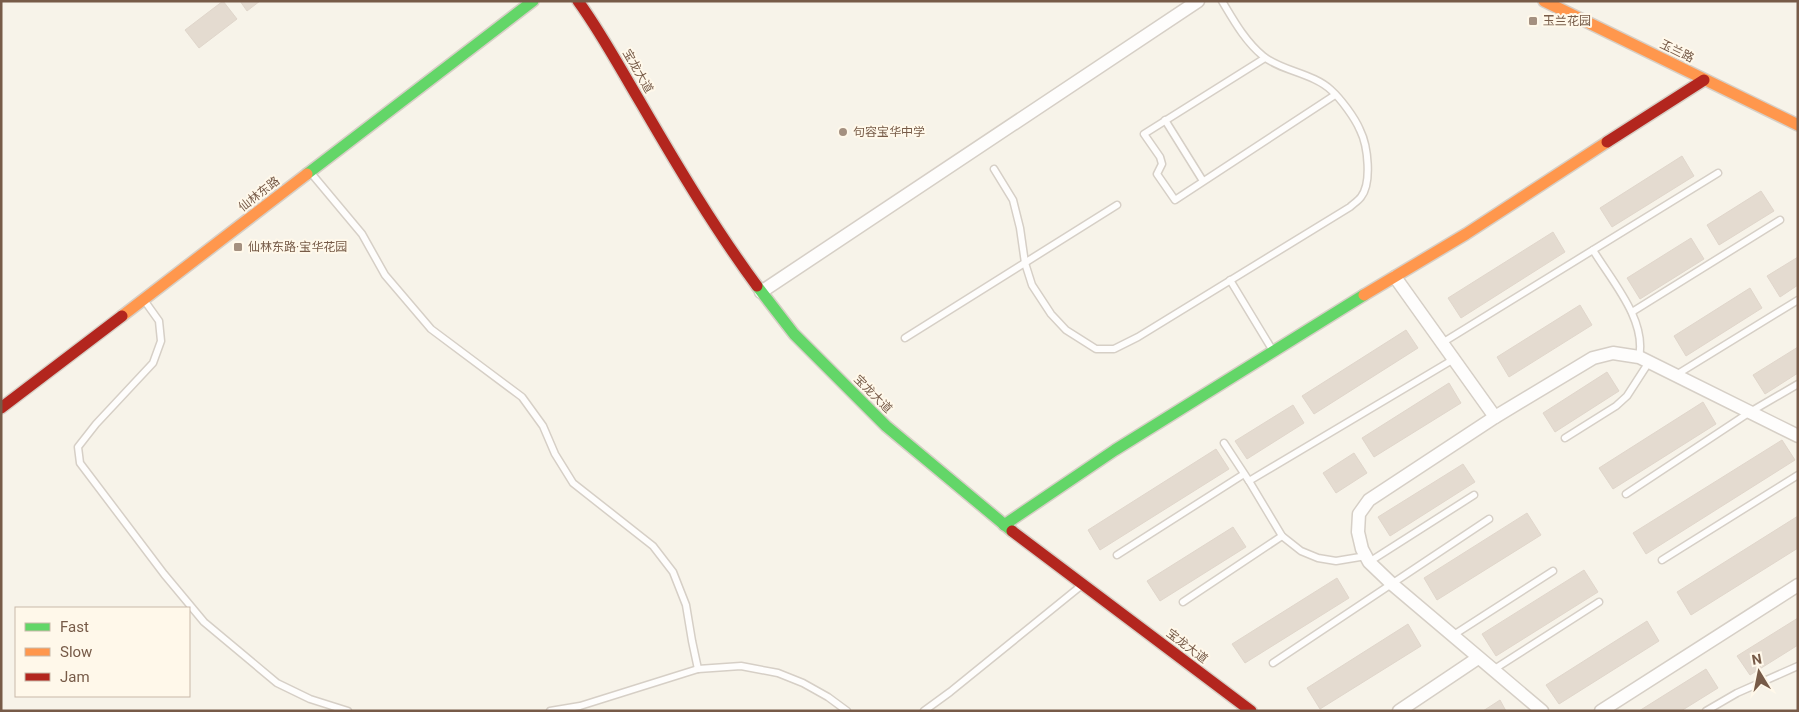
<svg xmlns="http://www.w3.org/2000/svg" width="1799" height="712" viewBox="0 0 1799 712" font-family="Roboto,'Noto Sans SC',sans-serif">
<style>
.building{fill:#e4dbd0;stroke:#e0d6cb}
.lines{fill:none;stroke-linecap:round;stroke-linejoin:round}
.lane-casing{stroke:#d6cfc6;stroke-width:9}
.street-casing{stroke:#d6cfc6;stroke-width:15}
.fast-casing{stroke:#d7cfc6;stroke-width:14}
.slow-casing{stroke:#d7cfc6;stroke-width:14}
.jam-casing{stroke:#d7cfc6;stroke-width:14}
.lane{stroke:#fefdfc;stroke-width:6}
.street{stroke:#fefdfc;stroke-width:12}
.fast{stroke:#63d668;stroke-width:11}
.slow{stroke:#ff974d;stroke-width:11}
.jam{stroke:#b3261e;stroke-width:11}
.poi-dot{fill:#a49080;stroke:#fff8ea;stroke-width:2}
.labels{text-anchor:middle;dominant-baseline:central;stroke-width:4;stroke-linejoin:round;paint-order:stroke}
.poi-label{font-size:12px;fill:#775b48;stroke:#fff8ea;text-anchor:start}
.street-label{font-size:12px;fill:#775b48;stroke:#fff8ea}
</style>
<rect width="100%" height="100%" fill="#f7f3e9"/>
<g class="building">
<path d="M 223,1 L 237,19 L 199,48 L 185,30 Z"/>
<path d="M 240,1 L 260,1 L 247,11 Z"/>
<path d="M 1682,156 L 1694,176 L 1612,227 L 1600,208 Z"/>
<path d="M 1761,191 L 1774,211 L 1719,245 L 1707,225 Z"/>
<path d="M 1553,232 L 1565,252 L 1461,318 L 1448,298 Z"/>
<path d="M 1691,238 L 1704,259 L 1640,299 L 1627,278 Z"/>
<path d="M 1798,257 L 1798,285 L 1780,297 L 1767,276 Z"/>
<path d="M 1750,288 L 1762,308 L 1686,356 L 1674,336 Z"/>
<path d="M 1580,305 L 1592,325 L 1509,377 L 1497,357 Z"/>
<path d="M 1406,330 L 1418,348 L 1314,414 L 1302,396 Z"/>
<path d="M 1798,347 L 1798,373 L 1765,394 L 1753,375 Z"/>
<path d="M 1607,372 L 1619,391 L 1555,432 L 1543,413 Z"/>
<path d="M 1449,383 L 1461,403 L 1374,457 L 1362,438 Z"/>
<path d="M 1703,402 L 1716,424 L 1613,489 L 1599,468 Z"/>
<path d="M 1293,405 L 1304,423 L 1247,459 L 1235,441 Z"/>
<path d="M 1782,440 L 1795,460 L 1646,554 L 1633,533 Z"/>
<path d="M 1216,449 L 1229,469 L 1100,550 L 1088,530 Z"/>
<path d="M 1354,453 L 1367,473 L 1336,493 L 1323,473 Z"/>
<path d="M 1463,464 L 1475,482 L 1390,536 L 1378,517 Z"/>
<path d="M 1527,513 L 1541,535 L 1437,600 L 1424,578 Z"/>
<path d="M 1798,516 L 1798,548 L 1691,615 L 1677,592 Z"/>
<path d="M 1233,527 L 1246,547 L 1160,601 L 1147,581 Z"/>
<path d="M 1584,570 L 1598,592 L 1496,656 L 1482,634 Z"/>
<path d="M 1337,578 L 1349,598 L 1245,663 L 1232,644 Z"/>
<path d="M 1798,618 L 1798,645 L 1750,675 L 1737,656 Z"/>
<path d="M 1647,621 L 1659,641 L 1559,704 L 1546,685 Z"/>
<path d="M 1408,624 L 1421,646 L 1320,709 L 1307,688 Z"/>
<path d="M 1706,669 L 1718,688 L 1681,711 L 1639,711 Z"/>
<path d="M 1500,700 L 1506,711 L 1483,711 Z"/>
</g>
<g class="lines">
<defs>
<g id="lane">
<path d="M 1265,58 L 1144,134 L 1160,157 L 1162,164 L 1157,174 L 1175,200 L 1335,95"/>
<path d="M 1165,120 L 1203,181"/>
<path d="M 994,169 L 1013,200 L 1020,228 L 1025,263 L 1032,285 L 1051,314 L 1066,330 L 1096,349 L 1114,349 L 1138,337 L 1350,207 C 1353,204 1358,201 1361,197 C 1372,183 1368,146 1360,130 C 1355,118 1341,99 1331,90 C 1313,73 1281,71 1263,56 C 1245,41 1234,21 1222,1"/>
<path d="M 311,173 L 362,234 L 385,275 L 431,329 L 522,397 L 543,426 L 555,454 L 573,483 L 653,546 L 673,572 L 686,605 L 692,641 L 698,669"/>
<path d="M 1593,250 C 1611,280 1647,320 1639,357"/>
<path d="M 1230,280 L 1273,351"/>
<path d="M 144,300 L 159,321 L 161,341 L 153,363 L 96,424 L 78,447 L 80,463 L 164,574 L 204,622 L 277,683 L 310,699 L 348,711"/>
<path d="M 1632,312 L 1780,220"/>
<path d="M 905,338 L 1117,205"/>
<path d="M 1442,343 L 1718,173"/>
<path d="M 1676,375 L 1798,300"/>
<path d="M 1565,438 L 1616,406 L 1627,396 L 1649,362"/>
<path d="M 1224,443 L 1249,481 L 1282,536 L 1301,551 L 1318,558 L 1336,561 L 1366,556"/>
<path d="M 1249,481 L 1454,359"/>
<path d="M 1626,494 L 1750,412 L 1798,384"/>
<path d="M 1117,555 L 1244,474"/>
<path d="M 1662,560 L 1798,475"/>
<path d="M 1369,562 L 1474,495"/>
<path d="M 1183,602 L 1282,536"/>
<path d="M 1452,636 L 1553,571"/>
<path d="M 1273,663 L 1489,519"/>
<path d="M 1493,670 L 1599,602"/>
<path d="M 550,711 L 580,706 L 698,669 L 741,666 L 778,673 L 803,683 L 828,697 L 847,711"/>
<path d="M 924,711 L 950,692 L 1082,585"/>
<path d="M 1706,711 L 1737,693 L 1798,666"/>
</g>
<g id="street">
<path d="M 1395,277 L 1495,417"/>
<path d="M 761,292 L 1198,1"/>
<path d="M 1399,711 L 1478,658"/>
<path d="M 1542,711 L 1392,584 L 1369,562 L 1362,549 L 1358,532 L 1359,514 L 1369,500 L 1495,417 L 1593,358 L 1613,353 L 1639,357 L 1798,436"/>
<path d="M 1601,711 L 1798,585"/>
</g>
<g id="fast">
<path d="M 307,174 L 533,1"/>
<path d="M 757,286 L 794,334 L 886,426 L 1012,531"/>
<path d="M 1004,525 L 1115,450 L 1364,295"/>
</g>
<g id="slow">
<path d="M 1544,1 L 1798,125"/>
<path d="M 1364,295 L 1466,234 L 1607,142"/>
<path d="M 122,316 L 307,174"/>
</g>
<g id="jam">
<path d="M 578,1 C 602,34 621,70 642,105 C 678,167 715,229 757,286"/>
<path d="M 1607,142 L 1704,80"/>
<path d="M 1,408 L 122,316"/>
<path d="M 1012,531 L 1251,711"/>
</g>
</defs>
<use href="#lane" class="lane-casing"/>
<use href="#street" class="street-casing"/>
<use href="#fast" class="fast-casing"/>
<use href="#slow" class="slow-casing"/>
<use href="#jam" class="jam-casing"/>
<use href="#lane" class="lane"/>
<use href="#street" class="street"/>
<use href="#fast" class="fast"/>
<use href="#slow" class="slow"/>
<use href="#jam" class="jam"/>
</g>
<g class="poi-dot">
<rect x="1528" y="16" width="10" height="10" rx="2.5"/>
<circle cx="843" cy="132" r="5"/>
<rect x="233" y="242" width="10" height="10" rx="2.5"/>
</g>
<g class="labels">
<g class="poi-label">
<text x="1543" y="21">玉兰花园</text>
<text x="853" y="132">句容宝华中学</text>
<text x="248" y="247">仙林东路·宝华花园</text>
</g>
<g class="street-label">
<text transform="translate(1677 51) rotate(26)">玉兰路</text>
<text transform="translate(638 71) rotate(60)">宝龙大道</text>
<text transform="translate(259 194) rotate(-38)">仙林东路</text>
<text transform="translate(873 394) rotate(45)">宝龙大道</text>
<text transform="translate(1187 646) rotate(37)">宝龙大道</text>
</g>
</g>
<rect width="1799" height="712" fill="none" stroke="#775b48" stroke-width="5"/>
<rect x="15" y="607" width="175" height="90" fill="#fff8ea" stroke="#c9b9a9"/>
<rect x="25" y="623" width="25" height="8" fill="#63d668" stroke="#c9b9a9"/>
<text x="60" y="632" font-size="15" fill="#775b48">Fast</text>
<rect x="25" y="648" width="25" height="8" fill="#ff974d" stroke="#c9b9a9"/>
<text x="60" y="657" font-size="15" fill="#775b48">Slow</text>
<rect x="25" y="673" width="25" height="8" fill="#b3261e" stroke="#c9b9a9"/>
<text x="60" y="682" font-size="15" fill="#775b48">Jam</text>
<g transform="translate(1759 672) rotate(350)" stroke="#fff8ea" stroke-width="4" paint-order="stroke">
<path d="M0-4L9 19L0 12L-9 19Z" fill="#775b48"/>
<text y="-8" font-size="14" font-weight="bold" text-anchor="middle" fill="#775b48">N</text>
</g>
</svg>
